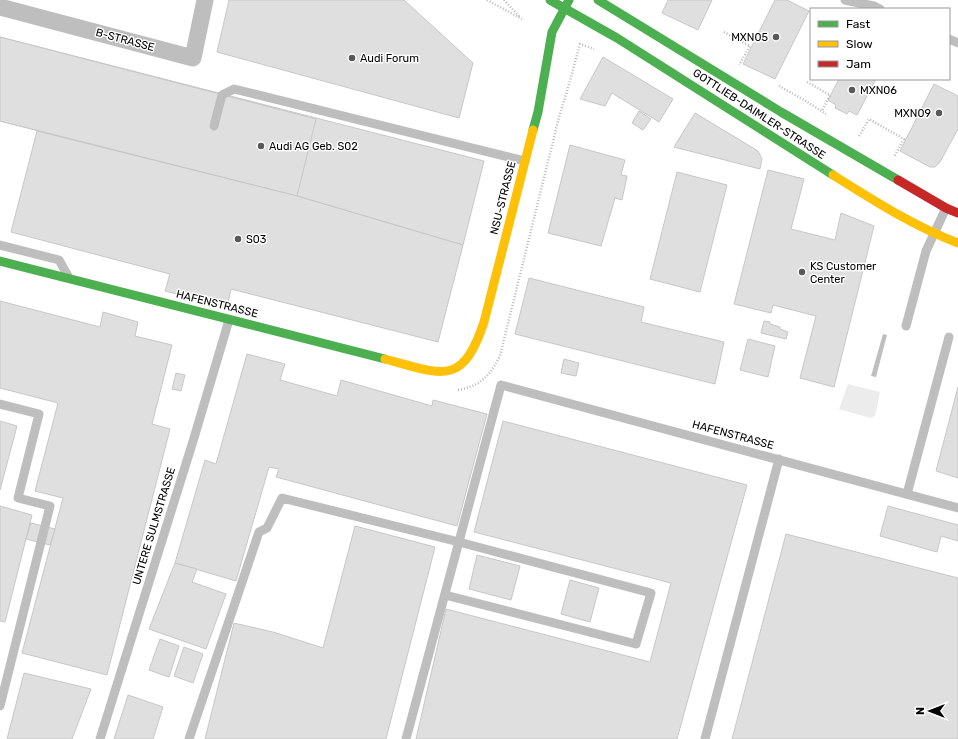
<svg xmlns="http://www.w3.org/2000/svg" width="958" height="739" viewBox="0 0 958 739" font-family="Rubik,sans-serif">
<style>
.green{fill:#ececec}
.water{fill:#bfbfbf}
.building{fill:#dfdfdf;stroke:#c7c7c7}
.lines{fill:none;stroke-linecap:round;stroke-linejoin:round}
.path{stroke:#b9b9b9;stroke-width:2.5;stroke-dasharray:1 2;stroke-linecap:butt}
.lane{stroke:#bebebe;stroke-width:9}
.street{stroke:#bebebe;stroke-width:17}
.fast{stroke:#4caf50;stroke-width:9}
.slow{stroke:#ffc107;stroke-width:9}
.jam{stroke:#c62828;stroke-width:9}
.poi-dot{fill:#595959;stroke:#fff;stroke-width:1.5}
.labels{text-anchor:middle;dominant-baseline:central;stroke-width:3;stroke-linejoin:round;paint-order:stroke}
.poi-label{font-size:11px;fill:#000;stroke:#fff;text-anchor:start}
.street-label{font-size:11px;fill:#000;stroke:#fff}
</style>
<rect width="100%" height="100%" fill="#fff"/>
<path class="green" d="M 848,384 L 880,392 L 875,416 L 870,418 L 839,409 Z"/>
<path class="water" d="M 883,334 L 887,335 L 876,377 L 871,376 Z"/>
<g class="building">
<path d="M 229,0 L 404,0 L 473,63 L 459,118 L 217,52 Z"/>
<path d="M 668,0 L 712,0 L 698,30 L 662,13 Z"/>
<path d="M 775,0 L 787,0 L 809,11 L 775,79 L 743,64 Z"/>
<path d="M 0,37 L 484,161 L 463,245 L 297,196 L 0,121 Z"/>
<path d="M 0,37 L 316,119 L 297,196 L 0,121 Z"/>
<path d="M 603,57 L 673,99 L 659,122 L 612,93 L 605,106 L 580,99 Z"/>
<path d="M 839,79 L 876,79 L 857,115 L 849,111 L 847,114 L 835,108 L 836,105 L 828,100 Z"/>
<path d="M 934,84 L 958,96 L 958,129 L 940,162 L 935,167 L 930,167 L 900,151 Z"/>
<path d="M 639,111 L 651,119 L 643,130 L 632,123 Z"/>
<path d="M 695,113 L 758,151 L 762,159 L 760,169 L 674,147 Z"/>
<path d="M 37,131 L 297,196 L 463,245 L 438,342 L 231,289 L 227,307 L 165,291 L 170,274 L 11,232 Z"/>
<path d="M 570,145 L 625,160 L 621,175 L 627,176 L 622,200 L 615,198 L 601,246 L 548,233 Z"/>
<path d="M 768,170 L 804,179 L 791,229 L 835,240 L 841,213 L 874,226 L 834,387 L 800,378 L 816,316 L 773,305 L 771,313 L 734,304 Z"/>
<path d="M 677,172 L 727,185 L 700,292 L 650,279 Z"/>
<path d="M 529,278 L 644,307 L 641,322 L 724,342 L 715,384 L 515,334 Z"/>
<path d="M 0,301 L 100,327 L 103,312 L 138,322 L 135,336 L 172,345 L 152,424 L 170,429 L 107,675 L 22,653 L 63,498 L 35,491 L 58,403 L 0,388 Z"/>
<path d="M 764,321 L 770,322 L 770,324 L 780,327 L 780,329 L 788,332 L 786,339 L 761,333 Z"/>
<path d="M 748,339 L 775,346 L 768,377 L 740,370 Z"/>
<path d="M 247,354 L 285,364 L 280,380 L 337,396 L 341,380 L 432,406 L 433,400 L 487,414 L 457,526 L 276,477 L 279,469 L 269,467 L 236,581 L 175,563 L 205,460 L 216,464 Z"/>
<path d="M 564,359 L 579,363 L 576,376 L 561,373 Z"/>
<path d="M 176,373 L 185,375 L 181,391 L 172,389 Z"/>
<path d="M 958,387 L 958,478 L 936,471 Z"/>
<path d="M 0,421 L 17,426 L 0,490 Z"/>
<path d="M 503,421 L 747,485 L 677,739 L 416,739 L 446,609 L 650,662 L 671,583 L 474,532 Z"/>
<path d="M 0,506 L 32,515 L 5,622 L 0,621 Z"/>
<path d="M 888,506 L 958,525 L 958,541 L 941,536 L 937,552 L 880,536 Z"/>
<path d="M 31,523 L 55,529 L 50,545 L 26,539 Z"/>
<path d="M 355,526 L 435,547 L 386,739 L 205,739 L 234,623 L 273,632 L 323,648 Z"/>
<path d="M 786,534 L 958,578 L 958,739 L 732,739 Z"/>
<path d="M 477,555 L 520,566 L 511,600 L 469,589 Z"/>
<path d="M 175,563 L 197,569 L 192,582 L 226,594 L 206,649 L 149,629 Z"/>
<path d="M 570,580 L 599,588 L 590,622 L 561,614 Z"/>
<path d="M 160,639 L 179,646 L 169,677 L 149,670 Z"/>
<path d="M 184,647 L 203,654 L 193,683 L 174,676 Z"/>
<path d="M 24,673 L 91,689 L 72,739 L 7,739 Z"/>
<path d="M 128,695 L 163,707 L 153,739 L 114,739 Z"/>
</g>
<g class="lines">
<g class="path">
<path d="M 487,0 L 522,19"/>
<path d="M 504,0 L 520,17"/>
<path d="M 724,32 L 750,46 L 739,65"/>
<path d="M 807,82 L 830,95 L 822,111"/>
<path d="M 779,86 L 806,101 L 826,114"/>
<path d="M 859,136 L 869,119 L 904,139 L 894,157"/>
<path d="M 458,390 C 481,386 490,375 500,356 L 559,117 L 568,88 L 580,44 L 594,49"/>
</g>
<g class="lane">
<path d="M 845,0 L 874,6 L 880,9"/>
<path d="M 949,39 L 958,43"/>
<path d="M 214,126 L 222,95 L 234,89 L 525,161"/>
<path d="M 0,245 L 59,260 L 68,276"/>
<path d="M 906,326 L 926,251 L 946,208"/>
<path d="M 0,404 L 39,414 L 18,498 L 50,506 L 0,706"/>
<path d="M 907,494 L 949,337"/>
<path d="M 100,739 L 194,438 L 229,320"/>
<path d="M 189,739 L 259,532 L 267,528 L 282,498 L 459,542 L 651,593 L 636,644 L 445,595"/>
<path d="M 406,739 L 501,385 L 958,508"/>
<path d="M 705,739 L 779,459"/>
</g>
<path class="street" d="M 0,7 L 193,58 L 205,0"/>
<g class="fast">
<path d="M 550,0 L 617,38 L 833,175"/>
<path d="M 598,0 L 781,112 L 898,180"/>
<path d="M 533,130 L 538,112 L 552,32 L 569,0"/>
<path d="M 0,261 L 385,359"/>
</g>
<g class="slow">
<path d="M 833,175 C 873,200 913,226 958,243"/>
<path d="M 385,359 C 442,374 462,388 484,322 L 533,130"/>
</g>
<path class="jam" d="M 898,180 L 946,208 L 958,213"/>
</g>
<g class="poi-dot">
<circle cx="776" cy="37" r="4"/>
<circle cx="352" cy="58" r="4"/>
<circle cx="852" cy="90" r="4"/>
<circle cx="939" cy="113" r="4"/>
<circle cx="261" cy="146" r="4"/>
<circle cx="238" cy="239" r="4"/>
<circle cx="802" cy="272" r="4"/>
</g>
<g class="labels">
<g class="poi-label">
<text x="768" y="37" text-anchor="end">MXN05</text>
<text x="360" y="58">Audi Forum</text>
<text x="860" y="90">MXN06</text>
<text x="931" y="113" text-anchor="end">MXN09</text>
<text x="269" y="146">Audi AG Geb. S02</text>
<text x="246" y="239">S03</text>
<text x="810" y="266">KS Customer<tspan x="810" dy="13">Center</tspan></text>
</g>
<g class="street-label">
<text transform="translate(125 40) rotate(15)">B-STRASSE</text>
<text transform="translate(759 114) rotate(33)">GOTTLIEB-DAIMLER-STRASSE</text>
<text transform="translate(503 198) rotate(-76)">NSU-STRASSE</text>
<text transform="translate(217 304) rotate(14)">HAFENSTRASSE</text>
<text transform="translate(733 435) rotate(15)">HAFENSTRASSE</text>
<text transform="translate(154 526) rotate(-73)">UNTERE SULMSTRASSE</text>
</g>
</g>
<rect x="810" y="8" width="140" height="72" fill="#ffffff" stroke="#999999"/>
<rect x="818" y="21" width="20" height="6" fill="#4caf50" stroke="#999999"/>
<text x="846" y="28" font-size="12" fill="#000000">Fast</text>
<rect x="818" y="41" width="20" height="6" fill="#ffc107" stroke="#999999"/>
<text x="846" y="48" font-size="12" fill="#000000">Slow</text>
<rect x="818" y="61" width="20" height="6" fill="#c62828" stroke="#999999"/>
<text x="846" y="68" font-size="12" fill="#000000">Jam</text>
<g transform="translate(930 711) rotate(270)" stroke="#ffffff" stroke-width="3" paint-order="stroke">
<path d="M0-3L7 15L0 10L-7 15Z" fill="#000000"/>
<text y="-6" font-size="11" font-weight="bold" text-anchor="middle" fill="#000000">N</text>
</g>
</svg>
